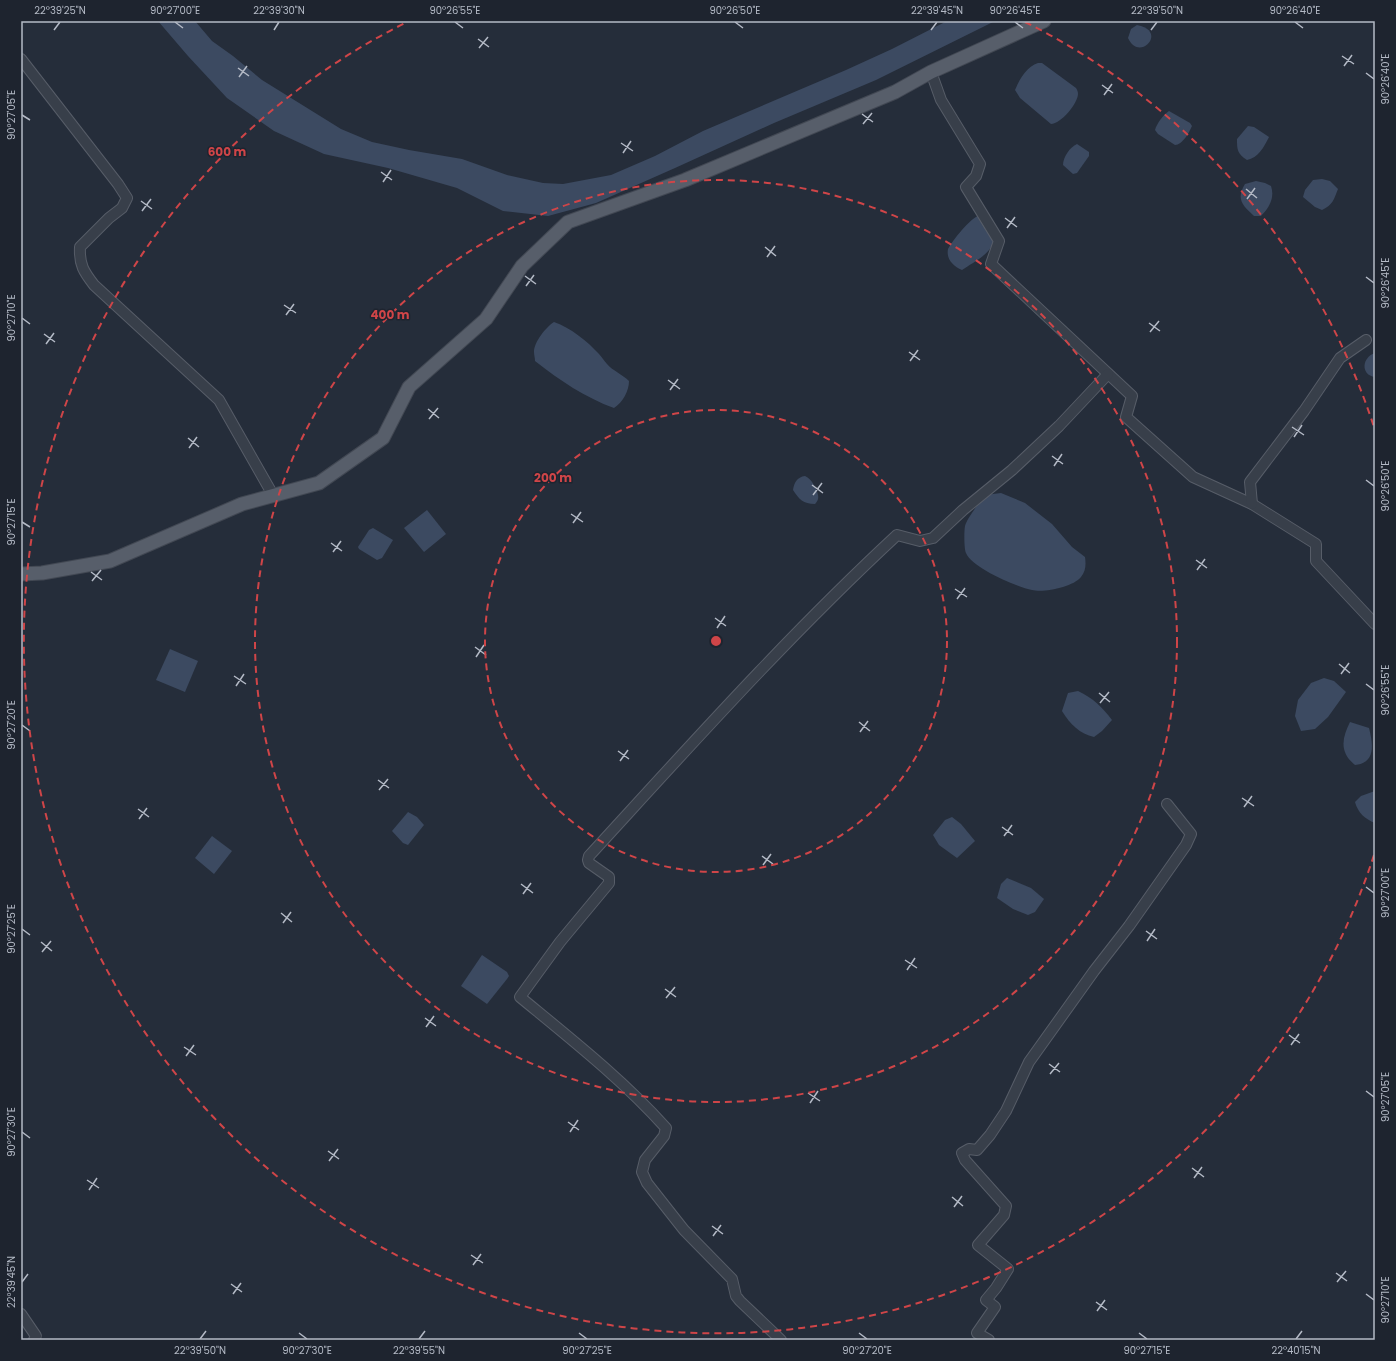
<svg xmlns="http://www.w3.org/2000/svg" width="1396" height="1361" viewBox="0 0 1396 1361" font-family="Poppins,sans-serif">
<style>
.water{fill:#3c4a61}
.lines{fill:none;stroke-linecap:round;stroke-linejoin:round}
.minor-casing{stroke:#575d68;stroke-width:12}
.major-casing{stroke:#424853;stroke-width:15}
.minor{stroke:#383f4a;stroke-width:10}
.major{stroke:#575e6a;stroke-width:13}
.ticks{fill:none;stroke:#b4bac6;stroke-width:1.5}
.ring{fill:none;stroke:#cf4548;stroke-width:2;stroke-dasharray:7 5}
.centre{fill:#cf4548;stroke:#1e242f;stroke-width:2}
.ring-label{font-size:12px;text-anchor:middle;font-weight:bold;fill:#cf4548;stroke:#1e242f;stroke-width:3;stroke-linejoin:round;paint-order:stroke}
.neatline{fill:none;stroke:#b4bac6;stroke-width:1.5}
.ticks-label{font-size:10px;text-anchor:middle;fill:#b4bac6}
</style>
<rect width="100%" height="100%" fill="#252d3a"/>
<g class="water">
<path d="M 158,21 L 195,21 L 212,41 L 233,56 L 262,80 L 341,129 L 372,142 L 409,150 L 462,159 L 507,175 L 543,183 L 563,184 L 611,175 L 655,156 L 703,131 L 846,70 L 892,49 L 947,21 L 995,21 L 876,80 L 774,123 L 675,168 L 596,203 L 548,216 L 503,211 L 457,188 L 388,168 L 324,154 L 274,131 L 227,98 L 188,56 Z"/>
<path d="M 1137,25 C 1169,31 1139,63 1128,38 L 1131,29 Z"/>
<path d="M 1038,63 L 1042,63 L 1076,88 C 1077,90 1078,91 1078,94 C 1078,103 1061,124 1051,124 L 1020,98 L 1015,90 C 1019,80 1027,66 1038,63 Z"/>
<path d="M 1169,111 L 1190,123 L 1192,126 C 1189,133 1182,145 1175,145 L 1158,134 L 1155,130 C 1157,123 1163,115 1169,111 Z"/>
<path d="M 1248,126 L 1254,127 L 1269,137 C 1264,147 1258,158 1247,160 C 1237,154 1237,149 1237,139 Z"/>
<path d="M 1077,144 L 1089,152 L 1089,156 L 1077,173 L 1073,174 L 1063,165 C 1063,157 1070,147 1077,144 Z"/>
<path d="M 1322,179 L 1330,181 L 1338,189 C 1334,199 1333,205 1322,210 L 1315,207 L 1303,197 L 1305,190 L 1313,180 Z"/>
<path d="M 1256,181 L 1265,183 L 1271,186 C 1275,198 1269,208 1261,216 L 1254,216 C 1242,205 1236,199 1245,184 Z"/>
<path d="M 980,215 L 994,239 C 993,253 972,263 962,270 C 953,266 946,259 948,249 C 953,240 970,218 980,215 Z"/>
<path d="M 554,322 C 571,328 587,341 599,354 C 602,357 604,361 607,364 C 613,371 622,374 629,381 C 629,391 623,402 614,408 C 586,398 559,380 535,361 C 535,358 534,355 534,352 C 534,342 546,327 554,322 Z"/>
<path d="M 1375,353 L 1375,377 C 1360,375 1362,357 1375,353 Z"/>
<path d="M 805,476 C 811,478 817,489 818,495 C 819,499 817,502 815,504 C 803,504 799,499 793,490 C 794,483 797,477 805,476 Z"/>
<path d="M 1001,493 L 1025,503 L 1052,524 L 1072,547 L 1085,557 C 1086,564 1086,571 1081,577 C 1073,587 1044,593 1032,590 C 1017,587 972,568 966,553 C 964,549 964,531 965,526 C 967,518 980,502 985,495 Z"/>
<path d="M 427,510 L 446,534 L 424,552 L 404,528 Z"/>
<path d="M 373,528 L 393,540 L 382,558 L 377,560 L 359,549 L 358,547 L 369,530 Z"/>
<path d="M 170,649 L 198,661 L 185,692 L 156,680 Z"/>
<path d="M 1324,678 L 1334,681 L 1346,692 L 1328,717 L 1315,729 L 1301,731 L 1295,716 L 1298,700 L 1311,683 Z"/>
<path d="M 1078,691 C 1093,698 1102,707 1112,720 L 1102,731 L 1094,737 C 1080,734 1070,724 1062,711 L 1068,693 Z"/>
<path d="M 1350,722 L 1369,728 C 1373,744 1376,763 1355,765 C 1339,752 1342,738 1350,722 Z"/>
<path d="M 1375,791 L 1375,823 C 1365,819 1358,813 1355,802 L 1361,796 Z"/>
<path d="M 408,812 L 417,817 L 424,825 L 408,845 L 403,843 L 392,831 Z"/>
<path d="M 952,817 L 961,824 L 975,841 L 957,858 L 939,845 L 933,835 L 945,820 Z"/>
<path d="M 212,836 L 232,851 L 214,874 L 195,858 Z"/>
<path d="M 1007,878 L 1031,888 L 1044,899 L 1035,912 L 1028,915 L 1013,909 L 997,898 L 1001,884 Z"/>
<path d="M 482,955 L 507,972 L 509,976 L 507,979 L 487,1004 L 461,986 Z"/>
</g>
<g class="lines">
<defs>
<g id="minor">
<path d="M 21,59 L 118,184 L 127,198 L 122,208 L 109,218 L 80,247 C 79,265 84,272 94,285 L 219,400 L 273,495"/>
<path d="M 931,72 L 941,100 L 980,164 L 976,176 L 966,187 L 999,241 L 991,264 L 1132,396 L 1126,417 L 1193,477 L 1252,504 L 1316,544 L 1316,561 L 1375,624"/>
<path d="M 1252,504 L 1250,482 L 1304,411 L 1340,358 L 1366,340"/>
<path d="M 21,1314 L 36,1336 L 34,1340"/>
<path d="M 781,1340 L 740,1301 L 736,1296 L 732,1279 L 684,1230 L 647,1183 L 642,1172 L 645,1160 L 664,1136 L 666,1128 C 623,1080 571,1039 520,997 L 560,942 L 609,883 L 609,877 L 589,863 L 588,860 L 589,856 C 689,747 788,636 897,535 L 920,541 L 933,538 L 963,510 L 1012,470 L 1059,426 L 1108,374"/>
<path d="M 989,1340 L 977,1333 L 995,1307 L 986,1300 L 996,1288 L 1008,1269 L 978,1245 L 1004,1215 L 1006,1206 L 965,1160 L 962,1153 L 969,1149 L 977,1150 L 990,1135 L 1006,1111 L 1029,1062 L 1094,971 L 1129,926 L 1186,845 L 1191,834 L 1167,804"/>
</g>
<path id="major" d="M 21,574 L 42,573 L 110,561 L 242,504 L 319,483 L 383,438 L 409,387 L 486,319 L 522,266 L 568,222 L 685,180 L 895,92 L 931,72 L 1044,21"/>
</defs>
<use href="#minor" class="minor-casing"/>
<use href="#major" class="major-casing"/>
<use href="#minor" class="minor"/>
<use href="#major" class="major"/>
</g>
<path class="ticks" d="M 175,22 L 183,28M 455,22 L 463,28M 735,22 L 743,28M 1015,22 L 1023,28M 1295,22 L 1303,28M 54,30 L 60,22M 274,30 L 279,22M 931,30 L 937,22M 1151,30 L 1157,22M 478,39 L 489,47M 479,48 L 488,37M 1342,56 L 1354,64M 1344,66 L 1352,55M 238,68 L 249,76M 1366,73 L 1374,79M 239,77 L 247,66M 1102,85 L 1113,93M 1104,95 L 1112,84M 862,114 L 873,122M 22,115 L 30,120M 863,124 L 872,113M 621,143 L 633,151M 623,153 L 631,141M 381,172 L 392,180M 383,182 L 391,170M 1246,189 L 1257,198M 1247,199 L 1255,188M 141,201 L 152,209M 142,211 L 151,199M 1005,218 L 1017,227M 1007,228 L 1015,217M 765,247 L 776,256M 767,257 L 775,246M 525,276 L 536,284M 1366,277 L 1374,283M 526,286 L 534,275M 284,305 L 296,313M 286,315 L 294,304M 22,318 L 30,324M 1149,323 L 1160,331M 1150,332 L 1159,321M 44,334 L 55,342M 46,344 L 54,333M 909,352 L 920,360M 910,361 L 918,350M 668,380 L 680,389M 670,390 L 678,379M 428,409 L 439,418M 429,419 L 438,408M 1292,427 L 1304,435M 1294,437 L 1302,425M 188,438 L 199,447M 189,448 L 197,437M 1052,456 L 1063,464M 1054,466 L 1062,454M 1366,480 L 1374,486M 812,485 L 823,493M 813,495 L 822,483M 571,514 L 583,522M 22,522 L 30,527M 573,523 L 581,512M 331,543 L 342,551M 333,552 L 341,541M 1196,560 L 1207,568M 1197,570 L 1205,559M 91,572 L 102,580M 92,581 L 101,570M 955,589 L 967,597M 957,599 L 965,588M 715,618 L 726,626M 717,628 L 725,616M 475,647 L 486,655M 476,657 L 484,645M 1339,664 L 1350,673M 1341,674 L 1349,663M 234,676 L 246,684M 1366,684 L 1374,690M 236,686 L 244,674M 1099,693 L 1110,702M 1100,703 L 1109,692M 859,722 L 870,731M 22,725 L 30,731M 860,732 L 868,721M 618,751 L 629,759M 620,761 L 628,750M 378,780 L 389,788M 379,790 L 388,779M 1242,798 L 1254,806M 1244,807 L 1252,796M 138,809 L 149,817M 139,819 L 147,808M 1002,827 L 1013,835M 1004,836 L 1012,825M 762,856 L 773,864M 763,865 L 771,854M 521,884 L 533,893M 1366,887 L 1374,893M 523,894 L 531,883M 281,913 L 292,922M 283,923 L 291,912M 22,929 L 30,935M 1146,931 L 1157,939M 1147,941 L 1155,929M 41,942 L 52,951M 42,952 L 51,941M 905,960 L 917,968M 907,970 L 915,958M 665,989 L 676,997M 666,998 L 675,987M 425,1018 L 436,1026M 426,1027 L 434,1016M 1289,1035 L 1300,1043M 1291,1045 L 1299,1034M 184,1047 L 196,1055M 186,1056 L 194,1045M 1049,1064 L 1060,1072M 1050,1074 L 1059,1063M 1366,1091 L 1374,1097M 808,1093 L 820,1101M 810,1103 L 818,1091M 568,1122 L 579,1130M 22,1132 L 30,1138M 570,1132 L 578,1120M 328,1151 L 339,1159M 329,1161 L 338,1149M 1192,1168 L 1204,1177M 1194,1178 L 1202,1167M 87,1180 L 99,1188M 89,1190 L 97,1178M 952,1197 L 963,1206M 954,1207 L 962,1196M 712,1226 L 723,1234M 713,1236 L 721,1225M 471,1255 L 483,1263M 473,1265 L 481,1254M 1336,1273 L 1347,1281M 22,1282 L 28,1274M 1337,1282 L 1346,1271M 231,1284 L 242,1292M 233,1294 L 241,1283M 1366,1294 L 1374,1300M 1096,1302 L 1107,1310M 1097,1311 L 1105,1300M 299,1333 L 307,1339M 579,1333 L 587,1339M 859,1333 L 867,1339M 1139,1333 L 1147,1339M 200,1339 L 206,1331M 419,1339 L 425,1331M 1296,1339 L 1302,1331"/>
<g class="ring">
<circle cx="716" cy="641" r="231"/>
<circle cx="716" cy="641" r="461"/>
<path d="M1374 855A692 692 0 1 1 407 22M1025 22A692 692 0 0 1 1374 427"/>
</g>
<circle cx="716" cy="641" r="6" class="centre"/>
<g class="ring-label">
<text x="227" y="156">600 m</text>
<text x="390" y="319">400 m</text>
<text x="553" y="482">200 m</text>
</g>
<rect width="1396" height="1361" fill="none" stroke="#1e242f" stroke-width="44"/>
<rect x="22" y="22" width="1352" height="1317" class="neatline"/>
<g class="ticks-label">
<text x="60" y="14">22°39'25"N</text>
<text x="175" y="14">90°27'00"E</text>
<text x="279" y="14">22°39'30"N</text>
<text x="455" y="14">90°26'55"E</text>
<text x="735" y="14">90°26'50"E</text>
<text x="937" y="14">22°39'45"N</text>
<text x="1015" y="14">90°26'45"E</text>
<text x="1157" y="14">22°39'50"N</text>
<text x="1295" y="14">90°26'40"E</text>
<text transform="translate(1385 79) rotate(-90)" y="4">90°26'40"E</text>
<text transform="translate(11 115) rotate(-90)" y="4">90°27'05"E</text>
<text transform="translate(1385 283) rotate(-90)" y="4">90°26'45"E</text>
<text transform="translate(11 318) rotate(-90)" y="4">90°27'10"E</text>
<text transform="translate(1385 486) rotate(-90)" y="4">90°26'50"E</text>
<text transform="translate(11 522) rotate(-90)" y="4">90°27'15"E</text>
<text transform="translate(1385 690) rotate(-90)" y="4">90°26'55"E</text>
<text transform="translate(11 725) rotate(-90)" y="4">90°27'20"E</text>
<text transform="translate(1385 893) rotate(-90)" y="4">90°27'00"E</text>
<text transform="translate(11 929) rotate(-90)" y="4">90°27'25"E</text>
<text transform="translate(1385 1097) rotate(-90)" y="4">90°27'05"E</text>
<text transform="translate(11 1132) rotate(-90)" y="4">90°27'30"E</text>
<text transform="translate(11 1282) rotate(-90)" y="4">22°39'45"N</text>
<text transform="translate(1385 1300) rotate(-90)" y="4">90°27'10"E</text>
<text x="200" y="1354">22°39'50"N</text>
<text x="307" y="1354">90°27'30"E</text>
<text x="419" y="1354">22°39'55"N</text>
<text x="587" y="1354">90°27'25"E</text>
<text x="867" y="1354">90°27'20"E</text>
<text x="1147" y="1354">90°27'15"E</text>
<text x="1296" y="1354">22°40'15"N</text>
</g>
</svg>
